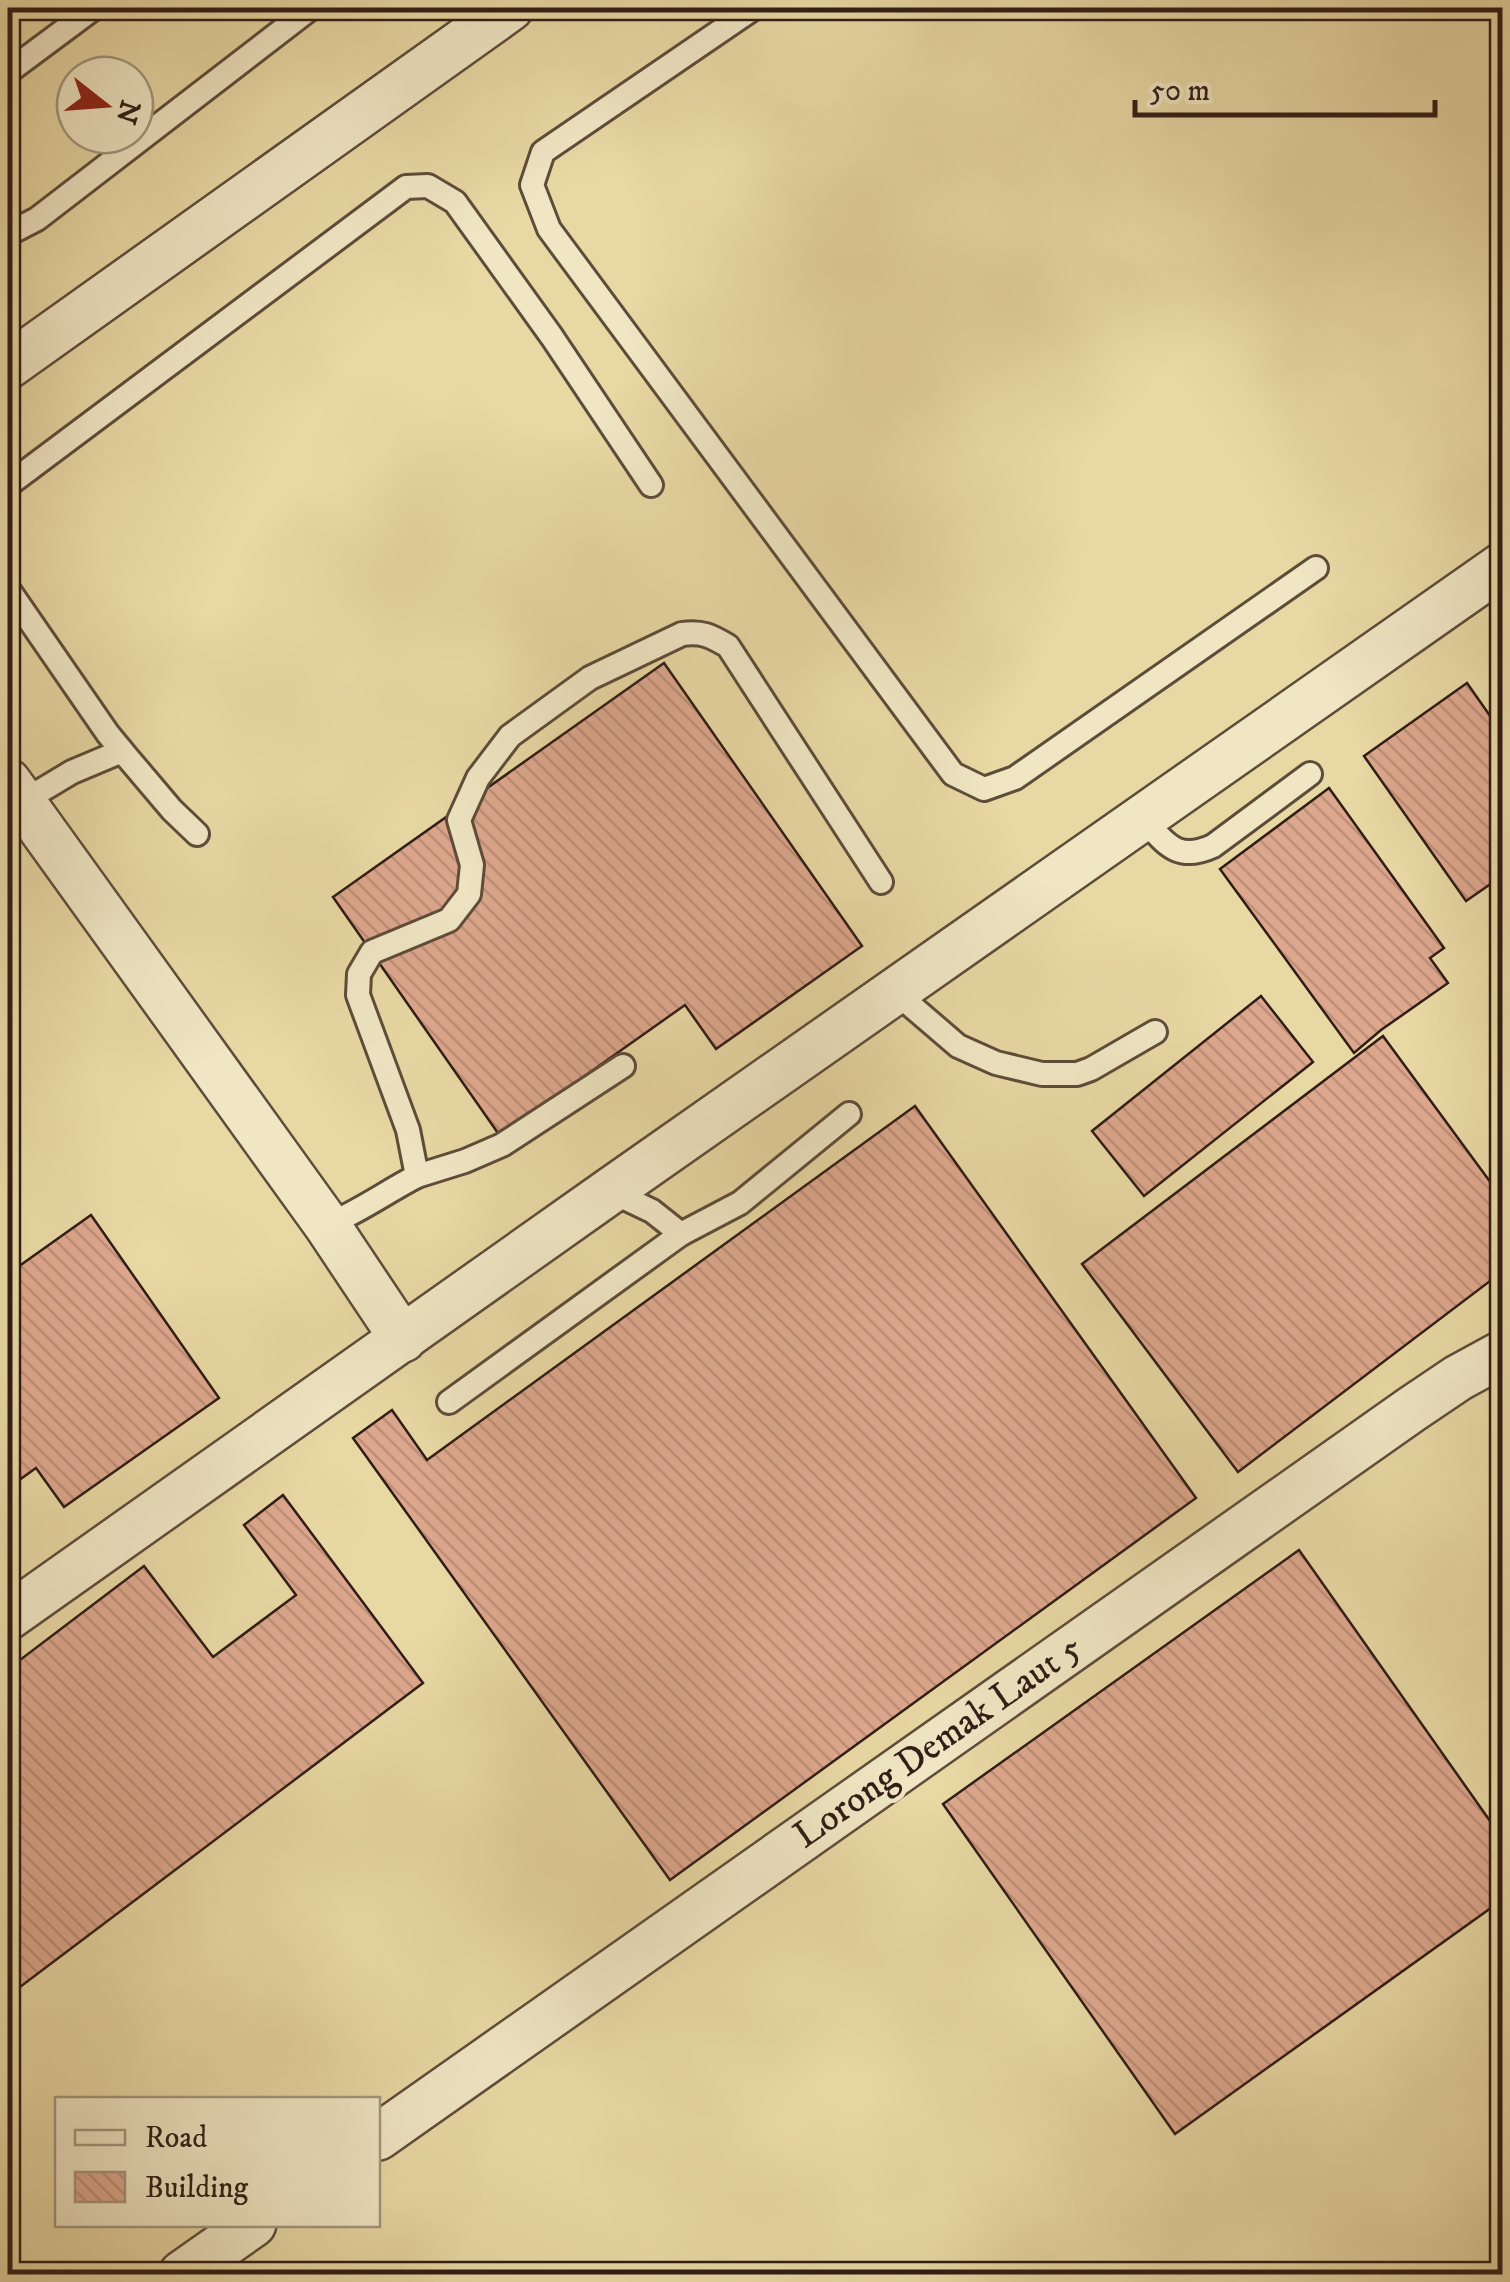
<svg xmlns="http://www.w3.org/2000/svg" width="1510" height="2282" viewBox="0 0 1510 2282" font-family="'IM FELL DW Pica',serif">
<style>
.building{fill:url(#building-back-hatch);stroke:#301d16;stroke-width:2.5}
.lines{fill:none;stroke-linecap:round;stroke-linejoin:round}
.lane-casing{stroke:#5e4c3a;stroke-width:28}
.street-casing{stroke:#5e4c3a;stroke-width:50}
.lane{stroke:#f0e6c4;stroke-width:22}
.street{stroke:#f0e6c4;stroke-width:45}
.labels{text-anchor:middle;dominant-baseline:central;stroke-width:9;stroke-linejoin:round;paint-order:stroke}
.street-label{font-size:38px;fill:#301d16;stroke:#f0e6c4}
</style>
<defs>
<pattern id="building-back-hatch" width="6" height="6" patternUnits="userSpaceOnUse" patternTransform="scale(2.5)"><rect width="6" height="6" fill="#dda78d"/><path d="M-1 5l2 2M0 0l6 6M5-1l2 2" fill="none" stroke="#be8f79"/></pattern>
</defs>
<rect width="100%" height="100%" fill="#e8d8a4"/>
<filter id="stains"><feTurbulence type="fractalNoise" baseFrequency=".002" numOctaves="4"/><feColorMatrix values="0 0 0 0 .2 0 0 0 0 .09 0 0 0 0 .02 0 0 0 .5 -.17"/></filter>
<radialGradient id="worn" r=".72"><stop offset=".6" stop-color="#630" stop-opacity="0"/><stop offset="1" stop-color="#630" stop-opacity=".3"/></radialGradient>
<g class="building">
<path d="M 664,663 L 862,946 L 716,1049 L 685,1005 L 500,1136 L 333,897 Z"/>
<path d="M 1467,683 L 1502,733 L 1502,876 L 1466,901 L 1364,756 Z"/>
<path d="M 1329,788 L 1444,948 L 1430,958 L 1448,983 L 1381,1030 L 1354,1053 L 1220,869 Z"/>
<path d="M 1261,996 L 1313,1062 L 1144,1196 L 1092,1131 Z"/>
<path d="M 1383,1036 L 1502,1198 L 1502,1272 L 1238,1472 L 1082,1264 Z"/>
<path d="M 915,1106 L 1196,1498 L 670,1880 L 353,1438 L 392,1410 L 427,1460 Z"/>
<path d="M 91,1215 L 219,1398 L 64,1507 L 36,1468 L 8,1488 L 8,1274 Z"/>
<path d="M 283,1495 L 423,1683 L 8,1996 L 8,1669 L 144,1566 L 213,1657 L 296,1595 L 244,1525 Z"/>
<path d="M 1299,1550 L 1502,1838 L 1502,1900 L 1175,2134 L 943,1804 Z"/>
</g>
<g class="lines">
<defs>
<g id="lane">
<path d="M 754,8 L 543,152 L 532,185 L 549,229 L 953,774 L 984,789 L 1015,778 L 1316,568"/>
<path d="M 8,72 L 94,8"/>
<path d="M 8,234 L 37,219 L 311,8"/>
<path d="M 8,485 L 406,187 L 428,186 L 455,202 L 552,337 L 651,485"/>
<path d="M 8,589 L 108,734 L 122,751 L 72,772 L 22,802"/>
<path d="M 122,751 L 172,810 L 197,834"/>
<path d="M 1142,818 C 1165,842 1176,863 1213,846 L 1310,774"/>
<path d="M 894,991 L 958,1046 L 996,1063 L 1042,1074 L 1077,1074 L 1091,1069 L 1155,1032"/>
<path d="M 417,1176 L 465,1161 L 502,1145 L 623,1066"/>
<path d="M 610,1191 L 652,1211 L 681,1234 L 740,1203 L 849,1114"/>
<path d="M 327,1225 C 359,1212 386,1192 417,1176 L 408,1130 L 358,995 L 359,974 L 372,952 L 449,920 L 469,894 L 472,865 L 459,820 L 478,778 L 510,736 L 590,678 L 682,634 C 702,631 711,636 728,646 L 881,882"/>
<path d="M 449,1402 L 681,1234"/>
</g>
<g id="street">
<path d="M 8,366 L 510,8"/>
<path d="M 8,782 L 327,1225 L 403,1339"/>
<path d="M 8,1617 L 610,1191 L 1502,566"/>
<path d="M 378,2137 L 1412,1409 L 1458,1378 L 1502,1354"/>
<path d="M 182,2274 L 253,2224"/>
</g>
</defs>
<use href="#lane" class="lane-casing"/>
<use href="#street" class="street-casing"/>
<use href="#lane" class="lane"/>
<use href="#street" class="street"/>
</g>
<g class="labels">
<g class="street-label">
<text transform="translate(938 1742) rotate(-35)">Lorong Demak Laut 5</text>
</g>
</g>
<rect width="1510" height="2282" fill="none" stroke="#e8d8a4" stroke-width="40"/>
<rect x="10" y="10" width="1490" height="2262" fill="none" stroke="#301d16" stroke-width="5"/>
<rect x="20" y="20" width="1470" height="2242" fill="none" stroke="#301d16" stroke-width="2.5"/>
<rect x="55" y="2097" width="325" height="130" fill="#f0e6c4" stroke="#a3967e" stroke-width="2.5"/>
<rect x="75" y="2130" width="50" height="15" fill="#f0e6c4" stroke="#a3967e" stroke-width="2.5"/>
<text x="145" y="2147" font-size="30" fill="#301d16">Road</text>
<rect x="75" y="2172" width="50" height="30" fill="url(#building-back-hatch)" stroke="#a3967e" stroke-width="2.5"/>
<text x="145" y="2197" font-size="30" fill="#301d16">Building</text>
<g transform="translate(105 105) rotate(107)"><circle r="48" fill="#f0e6c4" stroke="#a3967e" stroke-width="2.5"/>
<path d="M0-8L18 38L0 25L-18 38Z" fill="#8f2418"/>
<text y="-15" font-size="28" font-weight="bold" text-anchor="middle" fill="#301d16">N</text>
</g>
<path d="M1135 100v15h300v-15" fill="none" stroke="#301d16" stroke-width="5"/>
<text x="1150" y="100" font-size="30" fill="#301d16" stroke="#f0e6c4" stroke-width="8" paint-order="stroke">50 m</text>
<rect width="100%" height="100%" filter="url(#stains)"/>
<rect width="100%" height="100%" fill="url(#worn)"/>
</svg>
